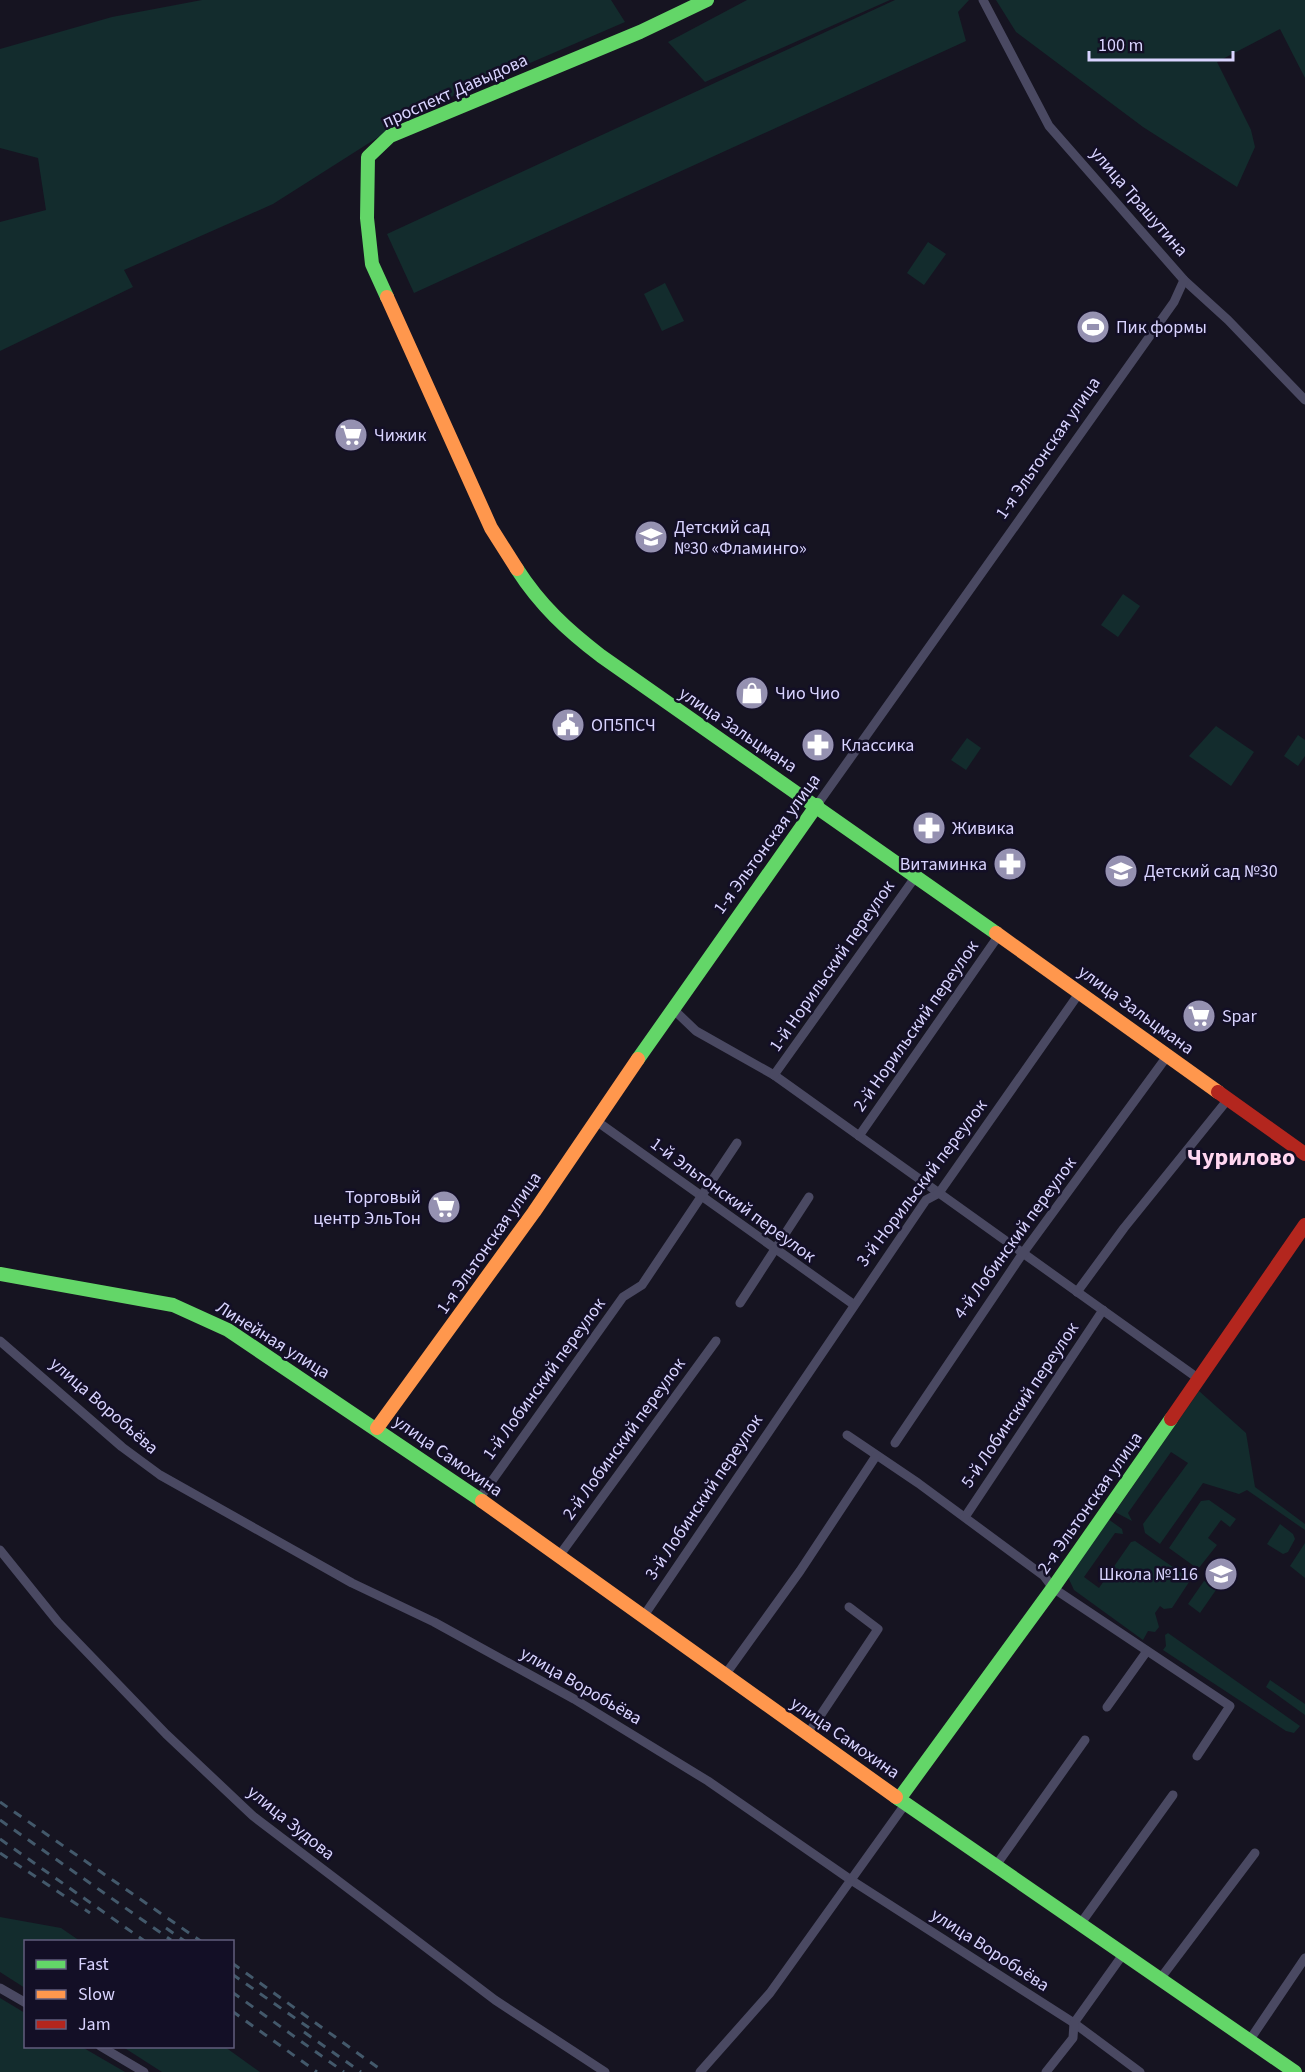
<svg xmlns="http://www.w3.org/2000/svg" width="1305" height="2072" viewBox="0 0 1305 2072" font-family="'Source Sans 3',sans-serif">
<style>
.green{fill:#132c2d}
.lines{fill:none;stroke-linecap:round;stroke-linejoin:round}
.street{stroke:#4a4962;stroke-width:9}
.fast{stroke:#63d668;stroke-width:14}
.slow{stroke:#ff974d;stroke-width:14}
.jam{stroke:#b3261e;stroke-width:14}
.rail{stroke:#43596b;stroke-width:3;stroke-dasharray:9 8;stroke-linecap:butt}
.labels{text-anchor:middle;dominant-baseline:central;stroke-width:5;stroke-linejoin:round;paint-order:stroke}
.street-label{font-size:18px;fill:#d9d4ff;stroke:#130f26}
.poi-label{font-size:18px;fill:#d9d4ff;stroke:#130f26;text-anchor:start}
.district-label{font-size:24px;font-weight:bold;fill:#ffd6f0;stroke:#130f26}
</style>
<rect width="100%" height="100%" fill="#161421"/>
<g class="green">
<path d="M 202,0 L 611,0 L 625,22 L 421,110 L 273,204 L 124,270 L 133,287 L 0,351 L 0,222 L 46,210 L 38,158 L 0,148 L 0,49 L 112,17 Z"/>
<path d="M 747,0 L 890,0 L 705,82 L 668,42 Z"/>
<path d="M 895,0 L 969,0 L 958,12 L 966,41 L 414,293 L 387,234 Z"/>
<path d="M 996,0 L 1305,0 L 1305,78 L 1280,29 L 1217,62 L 1251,130 L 1255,147 L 1237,187 L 1143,127 L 1016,32 Z"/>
<path d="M 928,242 L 946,254 L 924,285 L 907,273 Z"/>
<path d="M 665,283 L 684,321 L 662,331 L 644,294 Z"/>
<path d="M 1123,594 L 1140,606 L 1118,637 L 1101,625 Z"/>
<path d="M 1216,726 L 1254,752 L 1231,786 L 1189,756 Z"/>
<path d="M 1298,735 L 1305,740 L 1305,756 L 1298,766 L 1284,756 Z"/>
<path d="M 967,738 L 981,748 L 966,770 L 951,760 Z"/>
<path d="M 1199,1391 L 1246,1433 L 1255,1487 L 1305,1524 L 1305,1530 L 1247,1490 L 1239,1494 L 1203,1483 L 1160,1544 L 1145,1533 L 1143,1524 L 1188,1463 L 1171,1452 L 1128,1513 L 1132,1521 L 1115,1512 Z"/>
<path d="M 1209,1500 L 1236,1519 L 1230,1527 L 1221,1520 L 1208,1538 L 1217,1545 L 1198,1569 L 1169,1548 L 1201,1501 Z"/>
<path d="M 1108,1519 L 1122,1529 L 1123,1534 L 1115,1533 L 1084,1577 L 1099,1588 L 1131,1542 L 1135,1541 L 1186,1576 L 1189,1582 L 1172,1608 L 1164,1609 L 1160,1606 L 1155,1613 L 1159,1627 L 1155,1632 L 1148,1631 L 1143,1640 L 1074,1590 L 1068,1577 Z"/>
<path d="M 1280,1524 L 1293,1534 L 1295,1539 L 1288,1552 L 1283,1554 L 1267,1544 Z"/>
<path d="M 1305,1543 L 1305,1578 L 1290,1566 Z"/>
<path d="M 1204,1581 L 1218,1587 L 1200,1613 L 1188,1604 Z"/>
<path d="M 1168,1633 L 1300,1726 L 1294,1733 L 1286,1731 L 1163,1650 L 1166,1646 L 1165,1635 Z"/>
<path d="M 1270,1680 L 1305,1704 L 1305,1715 L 1266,1687 Z"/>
<path d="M 0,1917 L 61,1928 L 80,1941 L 26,1942 L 25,1988 L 0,1972 Z"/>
<path d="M 0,1998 L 25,2013 L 26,2046 L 82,2047 L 125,2072 L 0,2072 Z"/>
<path d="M 123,2047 L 225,2047 L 260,2072 L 162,2072 Z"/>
</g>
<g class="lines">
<g class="street">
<path d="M 983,0 L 1049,126 L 1184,280 L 1228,320 L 1305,400"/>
<path d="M 817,805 L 1174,302 L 1184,280"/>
<path d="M 672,1008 L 696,1031 L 774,1075 L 1199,1379"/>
<path d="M 774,1075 L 916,876"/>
<path d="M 595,1120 L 853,1304"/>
<path d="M 859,1136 L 999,935"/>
<path d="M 1077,1292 L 1124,1228 L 1229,1098"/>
<path d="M 740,1303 L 809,1197"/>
<path d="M 0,1341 L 122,1447 L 160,1475 L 352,1583 L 434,1622 L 574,1699 L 708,1781 L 851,1880 L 1074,2023 L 1140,2072"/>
<path d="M 847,1435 L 918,1483 L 1044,1576 L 1053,1588 L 1230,1706 L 1197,1756"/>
<path d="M 895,1443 L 1023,1253 L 1168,1055"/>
<path d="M 479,1499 L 623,1297 L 642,1285 L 737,1143"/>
<path d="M 965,1517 L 1103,1310"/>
<path d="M 0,1550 L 58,1622 L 166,1734 L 253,1816 L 495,2000 L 605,2072"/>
<path d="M 559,1556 L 716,1341"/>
<path d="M 643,1617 L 926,1200 L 939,1193 L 1080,992"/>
<path d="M 725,1675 L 800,1571 L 876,1456"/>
<path d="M 1107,1707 L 1147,1651"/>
<path d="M 808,1734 L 878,1629 L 849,1607"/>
<path d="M 997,1864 L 1085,1740"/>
<path d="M 1081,1923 L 1173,1795"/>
<path d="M 1160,1979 L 1255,1853"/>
<path d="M 0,1988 L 26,2003"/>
<path d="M 1249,2041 L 1305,1958"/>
<path d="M 100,2046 L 144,2072"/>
<path d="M 700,2072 L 770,1993 L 906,1803"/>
<path d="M 1046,2072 L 1073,2038 L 1074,2023 L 1124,1953"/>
</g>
<g class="fast">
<path d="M 387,297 L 372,264 L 367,218 L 368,157 L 390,136 L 640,32 L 707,0"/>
<path d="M 517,569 C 540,605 567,630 601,656 L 996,933"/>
<path d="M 638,1059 L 817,805"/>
<path d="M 0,1274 L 173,1305 L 228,1330 L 482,1501"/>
<path d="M 896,1797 L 1295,2072"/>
<path d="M 899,1799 L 1053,1588 L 1171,1419"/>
</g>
<g class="slow">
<path d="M 387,297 L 491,528 L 517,569"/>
<path d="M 996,933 L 1218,1092"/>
<path d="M 377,1428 L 534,1212 L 638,1059"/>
<path d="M 482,1501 L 896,1797"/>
</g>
<g class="jam">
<path d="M 1218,1092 L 1305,1154"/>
<path d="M 1171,1419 L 1305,1225"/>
</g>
<g class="rail">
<path d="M 0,1802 L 202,1942"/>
<path d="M 0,1820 L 171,1940"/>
<path d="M 0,1839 L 146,1942"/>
<path d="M 0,1853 L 90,1913"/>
<path d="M 166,1928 L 186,1942"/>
<path d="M 232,1963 L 384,2072"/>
<path d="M 232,1974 L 315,2032"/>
<path d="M 232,1992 L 344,2072"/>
<path d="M 232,2011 L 317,2072"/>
<path d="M 304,2032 L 361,2072"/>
</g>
</g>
<defs>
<symbol id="stadium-disc" viewBox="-11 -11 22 22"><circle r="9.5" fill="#9591b1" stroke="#130f26"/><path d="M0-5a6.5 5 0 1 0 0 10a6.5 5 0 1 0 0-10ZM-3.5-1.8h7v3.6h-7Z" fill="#fff"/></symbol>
<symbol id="supermarket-disc" viewBox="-11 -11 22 22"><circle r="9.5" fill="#9591b1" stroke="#130f26"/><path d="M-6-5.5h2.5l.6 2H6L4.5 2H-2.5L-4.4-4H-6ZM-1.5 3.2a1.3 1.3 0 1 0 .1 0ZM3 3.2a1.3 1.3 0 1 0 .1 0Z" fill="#fff"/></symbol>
<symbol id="school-disc" viewBox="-11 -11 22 22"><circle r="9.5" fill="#9591b1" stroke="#130f26"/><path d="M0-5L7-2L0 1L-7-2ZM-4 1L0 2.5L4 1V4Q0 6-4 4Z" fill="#fff"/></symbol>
<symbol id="shop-disc" viewBox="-11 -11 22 22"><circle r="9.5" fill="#9591b1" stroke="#130f26"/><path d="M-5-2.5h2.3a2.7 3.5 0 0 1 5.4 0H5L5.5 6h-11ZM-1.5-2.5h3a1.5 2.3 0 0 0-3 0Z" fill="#fff"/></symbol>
<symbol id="civic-disc" viewBox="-11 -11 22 22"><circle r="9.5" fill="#9591b1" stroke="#130f26"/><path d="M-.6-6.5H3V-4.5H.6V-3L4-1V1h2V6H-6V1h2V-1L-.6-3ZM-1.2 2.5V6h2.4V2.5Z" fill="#fff"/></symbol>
<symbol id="pharmacy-disc" viewBox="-11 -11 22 22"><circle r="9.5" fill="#9591b1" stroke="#130f26"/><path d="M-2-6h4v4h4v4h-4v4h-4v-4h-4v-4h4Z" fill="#fff"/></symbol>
</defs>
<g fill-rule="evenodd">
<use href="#stadium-disc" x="1074" y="308" width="38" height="38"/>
<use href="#supermarket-disc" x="332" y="416" width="38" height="38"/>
<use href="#school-disc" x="632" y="518" width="38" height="38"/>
<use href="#shop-disc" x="733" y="674" width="38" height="38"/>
<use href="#civic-disc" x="549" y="706" width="38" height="38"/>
<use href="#pharmacy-disc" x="799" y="726" width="38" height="38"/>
<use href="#pharmacy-disc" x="910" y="809" width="38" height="38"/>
<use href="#pharmacy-disc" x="991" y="845" width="38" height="38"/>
<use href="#school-disc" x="1102" y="852" width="38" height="38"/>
<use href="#supermarket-disc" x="1180" y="997" width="38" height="38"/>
<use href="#supermarket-disc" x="425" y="1188" width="38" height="38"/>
<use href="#school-disc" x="1202" y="1555" width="38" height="38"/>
</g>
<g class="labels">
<g class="street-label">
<text transform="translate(455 91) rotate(-24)">проспект Давыдова</text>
<text transform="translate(1139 202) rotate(49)">улица Трашутина</text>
<text transform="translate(1048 448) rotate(-55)">1-я Эльтонская улица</text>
<text transform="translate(738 730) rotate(34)">улица Зальцмана</text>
<text transform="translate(767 844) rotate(-54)">1-я Эльтонская улица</text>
<text transform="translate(832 966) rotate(-55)">1-й Норильский переулок</text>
<text transform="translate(1136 1010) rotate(36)">улица Зальцмана</text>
<text transform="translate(916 1026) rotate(-55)">2-й Норильский переулок</text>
<text transform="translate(922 1183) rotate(-53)">3-й Норильский переулок</text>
<text transform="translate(733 1200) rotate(36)">1-й Эльтонский переулок</text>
<text transform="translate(1015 1238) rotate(-54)">4-й Лобинский переулок</text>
<text transform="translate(489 1243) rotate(-55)">1-я Эльтонская улица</text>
<text transform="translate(273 1340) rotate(32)">Линейная улица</text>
<text transform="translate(544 1379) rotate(-54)">1-й Лобинский переулок</text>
<text transform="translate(1020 1405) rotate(-56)">5-й Лобинский переулок</text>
<text transform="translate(104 1406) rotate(41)">улица Воробьёва</text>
<text transform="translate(624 1439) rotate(-54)">2-й Лобинский переулок</text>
<text transform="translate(448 1456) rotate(35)">улица Самохина</text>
<text transform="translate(704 1497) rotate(-56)">3-й Лобинский переулок</text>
<text transform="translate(1090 1503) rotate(-55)">2-я Эльтонская улица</text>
<text transform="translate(581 1686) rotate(30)">улица Воробьёва</text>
<text transform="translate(845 1738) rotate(35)">улица Самохина</text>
<text transform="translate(291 1823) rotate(39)">улица Зудова</text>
<text transform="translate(990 1950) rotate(33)">улица Воробьёва</text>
</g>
<g class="poi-label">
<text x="1116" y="327">Пик формы</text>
<text x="374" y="435">Чижик</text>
<text x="674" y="527">Детский сад<tspan x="674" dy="21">№30 «Фламинго»</tspan></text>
<text x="775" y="693">Чио Чио</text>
<text x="591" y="725">ОП5ПСЧ</text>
<text x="841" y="745">Классика</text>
<text x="952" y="828">Живика</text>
<text x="987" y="864" text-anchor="end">Витаминка</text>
<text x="1144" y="871">Детский сад №30</text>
<text x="1222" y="1016">Spar</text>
<text x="421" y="1197" text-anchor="end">Торговый<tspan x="421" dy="21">центр ЭльТон</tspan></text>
<text x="1198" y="1574" text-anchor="end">Школа №116</text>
</g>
<g class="district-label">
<text x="1241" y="1157">Чурилово</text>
</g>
</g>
<rect x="24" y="1940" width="210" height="108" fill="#130f26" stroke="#625e7d" stroke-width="1.5"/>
<rect x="36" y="1960" width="30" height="9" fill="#63d668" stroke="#625e7d" stroke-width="1.5"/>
<text x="78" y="1970" font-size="18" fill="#d9d4ff">Fast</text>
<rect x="36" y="1990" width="30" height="9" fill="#ff974d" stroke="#625e7d" stroke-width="1.5"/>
<text x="78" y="2000" font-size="18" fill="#d9d4ff">Slow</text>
<rect x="36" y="2020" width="30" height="9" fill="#b3261e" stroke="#625e7d" stroke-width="1.5"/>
<text x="78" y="2030" font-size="18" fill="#d9d4ff">Jam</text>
<path d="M1089 51v9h144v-9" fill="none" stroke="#d9d4ff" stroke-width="3"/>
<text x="1098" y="51" font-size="18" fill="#d9d4ff" stroke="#130f26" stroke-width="4.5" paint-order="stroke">100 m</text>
</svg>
